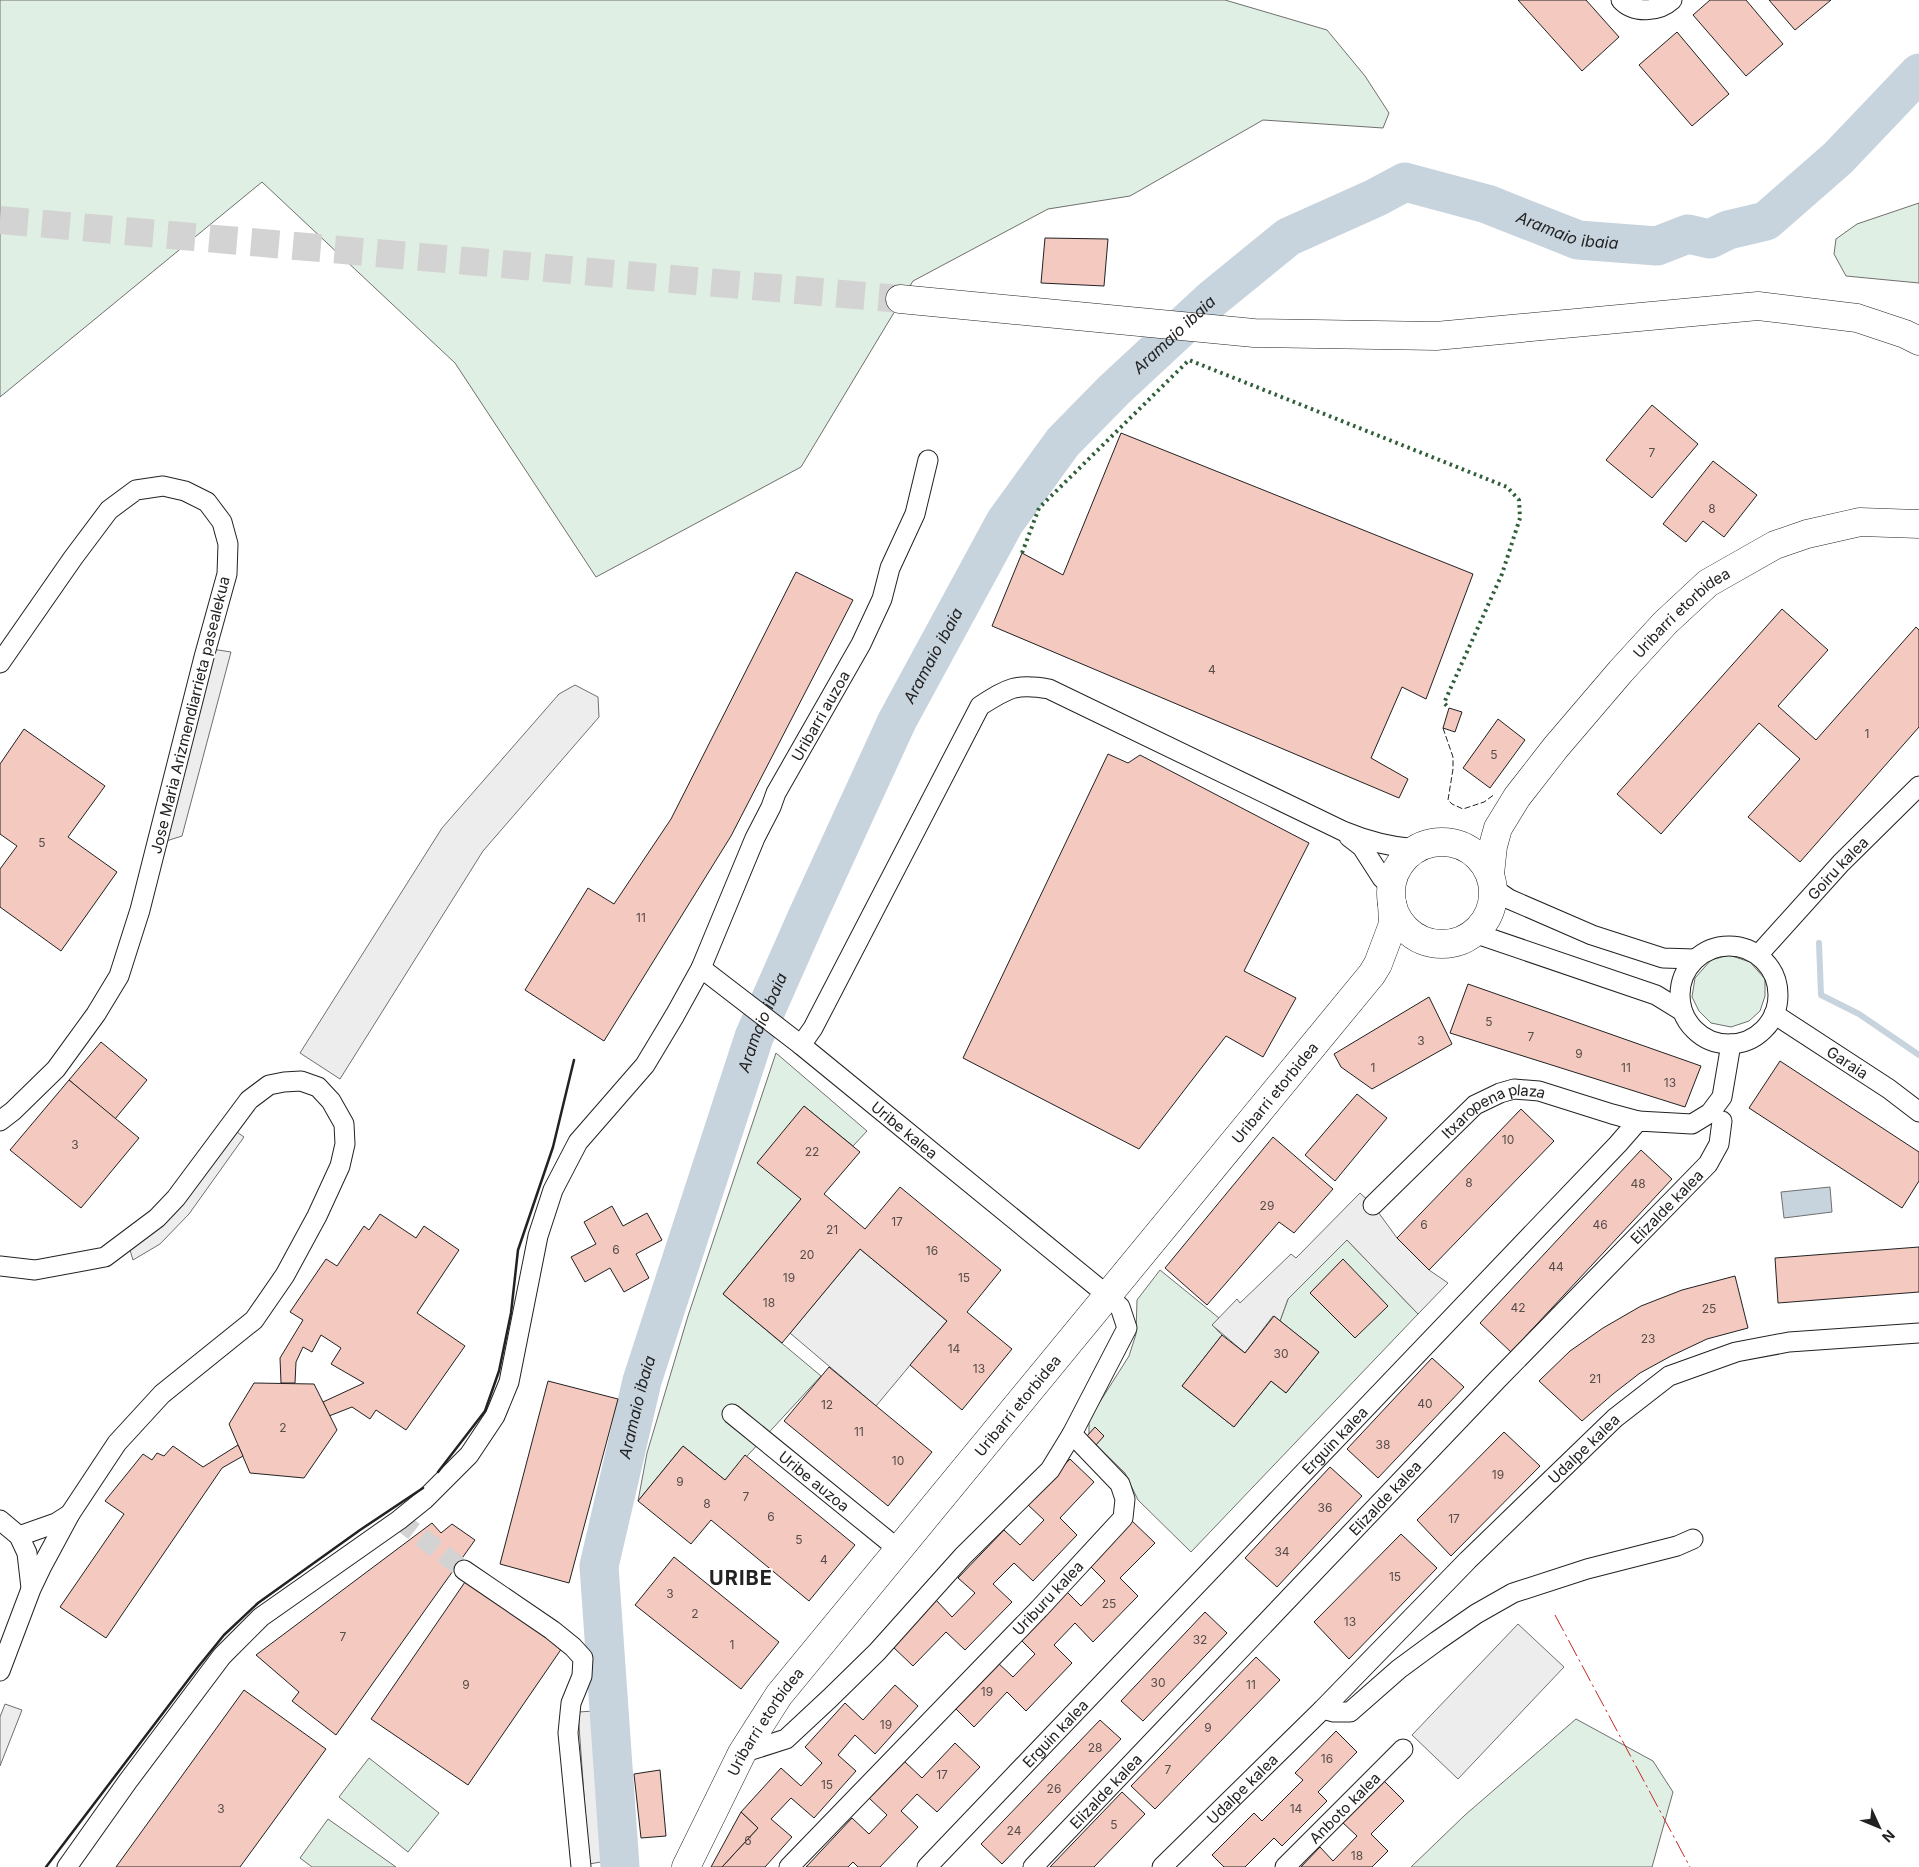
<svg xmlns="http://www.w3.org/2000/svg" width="1919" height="1867" viewBox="0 0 1919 1867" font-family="Inter,sans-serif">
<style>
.green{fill:#e0efe3;stroke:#6f6f6f}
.parking{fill:#ededed;stroke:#6f6f6f}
.water{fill:#c7d3dd;stroke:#6f6f6f}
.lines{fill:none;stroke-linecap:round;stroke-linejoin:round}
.stream{stroke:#c7d3dd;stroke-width:6}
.river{stroke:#c7d3dd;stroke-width:39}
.building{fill:#f3c9c0;stroke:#222}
.street-tunnel{stroke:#d3d3d3;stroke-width:19;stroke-dasharray:19 9;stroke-linecap:butt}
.secondary-tunnel{stroke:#d3d3d3;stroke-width:28;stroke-dasharray:28 14;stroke-linecap:butt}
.street-casing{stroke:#222;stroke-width:21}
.secondary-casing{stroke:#222;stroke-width:29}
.street{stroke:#fff;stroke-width:19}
.secondary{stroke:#fff;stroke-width:28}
.hedge{stroke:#2f5e38;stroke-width:4;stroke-dasharray:2.5 4;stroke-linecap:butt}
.fence{stroke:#222;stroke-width:1;stroke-dasharray:6 2.5;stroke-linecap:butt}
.wall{stroke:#222;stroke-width:2.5}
.power{stroke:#c62828;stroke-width:1;stroke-dasharray:18 4 2.5 4;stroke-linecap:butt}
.labels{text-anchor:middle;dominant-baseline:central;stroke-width:4;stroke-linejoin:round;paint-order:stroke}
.number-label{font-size:12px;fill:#564c4a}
.street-label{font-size:15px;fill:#222;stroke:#fff}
.water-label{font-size:16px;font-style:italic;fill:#222;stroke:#fff}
.district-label{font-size:20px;font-weight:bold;letter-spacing:1px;fill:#222;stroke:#fff}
</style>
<rect width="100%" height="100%" fill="#fff"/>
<g class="green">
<path d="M 0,0 L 1225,0 L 1327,30 L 1365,76 L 1389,113 L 1383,128 L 1263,120 L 1130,196 L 1048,209 L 913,281 L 801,467 L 596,577 L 455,363 L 262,182 L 0,397 Z"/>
<path d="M 1919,203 L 1919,283 L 1846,276 L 1834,254 L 1836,239 L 1857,224 Z"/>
<path d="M 1729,955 L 1750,962 L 1765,979 L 1765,996 L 1760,1011 L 1749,1021 L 1731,1027 L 1711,1023 L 1699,1011 L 1692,997 L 1695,978 L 1711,960 Z"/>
<path d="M 776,1053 L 867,1131 L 853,1146 L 804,1106 L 801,1199 L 723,1294 L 821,1376 L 725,1480 L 683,1446 L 638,1501 L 647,1453 L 688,1316 Z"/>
<path d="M 1347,1240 L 1418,1314 L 1191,1552 L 1138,1500 L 1125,1473 L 1089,1438 L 1089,1419 L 1129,1356 L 1136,1334 L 1137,1300 L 1160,1270 L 1219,1318 L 1212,1325 L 1222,1335 L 1182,1386 L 1234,1427 L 1271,1381 L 1286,1393 L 1319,1352 L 1280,1321 L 1288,1299 Z"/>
<path d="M 1576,1719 L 1653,1761 L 1673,1792 L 1652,1867 L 1411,1867 L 1465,1815 Z"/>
<path d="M 369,1758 L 439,1813 L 408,1852 L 339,1797 Z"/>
<path d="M 328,1819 L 396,1867 L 312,1867 L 300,1858 Z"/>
</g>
<g class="parking">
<path d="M 212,649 L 231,652 L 182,836 L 160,843 Z"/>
<path d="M 575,685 L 598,697 L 599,717 L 483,851 L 340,1079 L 300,1053 L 442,828 L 559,694 Z"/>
<path d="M 234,1130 L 244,1137 L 189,1214 L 160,1244 L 133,1260 L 129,1247 Z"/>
<path d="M 1360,1193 L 1373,1205 L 1397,1238 L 1429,1270 L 1448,1283 L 1418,1314 L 1347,1240 L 1288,1299 L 1280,1321 L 1273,1316 L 1245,1353 L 1212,1325 L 1237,1299 L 1240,1303 L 1291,1254 L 1296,1258 Z"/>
<path d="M 860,1249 L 947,1321 L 876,1406 L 790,1333 Z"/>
<path d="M 1518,1624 L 1564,1667 L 1458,1779 L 1412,1735 Z"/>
<path d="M 5,1704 L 22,1710 L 0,1766 L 0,1717 Z"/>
<path d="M 594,1711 L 601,1862 L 589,1864 L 578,1712 Z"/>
</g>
<path class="water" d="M 1830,1187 L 1832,1212 L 1784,1218 L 1781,1192 Z"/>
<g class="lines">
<path class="stream" d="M 1819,943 L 1821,995 L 1859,1014 L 1919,1055"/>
<path class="river" id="s1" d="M 620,1867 L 599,1566 L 642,1381 L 754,1037 L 808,915 L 897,721 L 1005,522 L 1063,442 L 1114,390 L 1212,299 L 1288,237 L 1375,198 L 1405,182 L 1487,204 L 1578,240 L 1657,246 L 1688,234 L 1710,239 L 1728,230 L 1766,221 L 1838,158 L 1919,73"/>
</g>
<g class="building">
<path d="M 1518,0 L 1586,0 L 1619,37 L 1582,71 Z"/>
<path d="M 1710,0 L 1746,0 L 1783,44 L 1746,76 L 1693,15 Z"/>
<path d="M 1769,0 L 1831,0 L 1795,30 Z"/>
<path d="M 1677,32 L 1729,94 L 1692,126 L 1639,65 Z"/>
<path d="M 1045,238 L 1108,239 L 1104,286 L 1041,283 Z"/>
<path d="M 1652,405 L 1698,444 L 1652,498 L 1606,460 Z"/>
<path d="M 1121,433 L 1473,574 L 1426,699 L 1402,687 L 1371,758 L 1408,779 L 1399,798 L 992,626 L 1022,553 L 1063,575 Z"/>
<path d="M 1713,461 L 1757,495 L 1724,537 L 1703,521 L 1686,542 L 1663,524 Z"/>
<path d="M 796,572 L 853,600 L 731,836 L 604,1041 L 525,990 L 588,888 L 614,904 L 671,819 Z"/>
<path d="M 1782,609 L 1828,650 L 1778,706 L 1816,740 L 1916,627 L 1919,630 L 1919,727 L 1800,862 L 1748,817 L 1800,759 L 1759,723 L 1661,834 L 1617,794 Z"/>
<path d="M 1449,708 L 1462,712 L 1455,732 L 1443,728 Z"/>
<path d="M 1498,719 L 1525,740 L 1490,788 L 1463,768 Z"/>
<path d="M 24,729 L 105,786 L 68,837 L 117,872 L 61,951 L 0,907 L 0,869 L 17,846 L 0,834 L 0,764 Z"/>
<path d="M 1108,754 L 1128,763 L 1140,755 L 1309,843 L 1244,971 L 1296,998 L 1263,1057 L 1226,1036 L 1139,1149 L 963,1058 Z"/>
<path d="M 1468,984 L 1701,1066 L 1685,1107 L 1450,1033 Z"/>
<path d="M 1429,997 L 1452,1044 L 1372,1089 L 1341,1067 L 1334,1054 Z"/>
<path d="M 101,1042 L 147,1080 L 115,1119 L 69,1080 Z"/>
<path d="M 1780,1061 L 1919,1152 L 1919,1181 L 1902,1208 L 1749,1108 Z"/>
<path d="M 69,1080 L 139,1138 L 81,1208 L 10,1150 Z"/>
<path d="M 1357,1094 L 1387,1118 L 1335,1181 L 1305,1155 Z"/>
<path d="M 804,1106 L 860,1152 L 824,1194 L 865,1229 L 900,1187 L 1001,1270 L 967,1312 L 1012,1349 L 962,1410 L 910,1365 L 947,1321 L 860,1249 L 782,1343 L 723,1294 L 801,1199 L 757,1163 Z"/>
<path d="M 1521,1109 L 1554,1141 L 1429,1270 L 1397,1238 Z"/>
<path d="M 1273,1137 L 1333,1189 L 1294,1233 L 1279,1222 L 1207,1305 L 1165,1268 Z"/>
<path d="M 1641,1150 L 1672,1179 L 1511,1352 L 1480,1323 Z"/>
<path d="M 612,1206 L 623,1226 L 647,1213 L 662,1240 L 636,1254 L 649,1278 L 624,1292 L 610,1268 L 585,1282 L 571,1257 L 596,1244 L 584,1222 Z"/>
<path d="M 380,1214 L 416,1238 L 424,1226 L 459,1250 L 417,1313 L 465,1346 L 406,1430 L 376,1410 L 370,1419 L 352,1407 L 329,1416 L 323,1402 L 364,1383 L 331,1364 L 341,1348 L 321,1335 L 312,1352 L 303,1347 L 296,1362 L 295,1383 L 281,1383 L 280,1358 L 303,1320 L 290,1312 L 326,1259 L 337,1266 L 364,1226 L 369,1230 Z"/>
<path d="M 1919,1247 L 1919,1292 L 1778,1303 L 1775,1258 Z"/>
<path d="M 1343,1259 L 1388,1306 L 1355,1338 L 1310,1293 Z"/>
<path d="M 1735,1276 L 1748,1328 L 1707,1339 L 1671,1356 L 1640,1373 L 1613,1394 L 1582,1421 L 1539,1381 L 1570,1351 L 1603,1328 L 1641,1306 L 1682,1290 Z"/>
<path d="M 1274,1316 L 1319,1352 L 1286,1393 L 1271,1381 L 1234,1427 L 1182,1386 L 1222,1335 L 1245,1353 Z"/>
<path d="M 1432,1358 L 1464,1387 L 1378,1478 L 1347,1449 Z"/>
<path d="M 829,1367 L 932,1452 L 888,1506 L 784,1421 Z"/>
<path d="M 548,1381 L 618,1399 L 569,1583 L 500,1564 Z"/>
<path d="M 254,1383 L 314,1384 L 337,1430 L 304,1478 L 250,1473 L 229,1424 Z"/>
<path d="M 1095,1427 L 1104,1436 L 1096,1445 L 1087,1436 Z"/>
<path d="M 1504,1432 L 1540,1466 L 1451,1556 L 1417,1520 Z"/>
<path d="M 238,1445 L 243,1456 L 222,1468 L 106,1638 L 60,1607 L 124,1514 L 105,1501 L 143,1454 L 152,1460 L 157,1453 L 164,1456 L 173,1446 L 203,1467 Z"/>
<path d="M 683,1446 L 725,1480 L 745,1455 L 855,1545 L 809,1601 L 711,1520 L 691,1544 L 638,1501 Z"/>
<path d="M 1070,1459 L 1094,1482 L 1060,1518 L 1077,1535 L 1033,1581 L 1014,1563 L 993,1584 L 1012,1602 L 965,1650 L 946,1632 L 913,1666 L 892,1646 L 936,1600 L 952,1617 L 975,1593 L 958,1578 L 1004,1530 L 1020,1545 L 1044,1520 L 1027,1504 Z"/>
<path d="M 1330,1467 L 1362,1496 L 1277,1587 L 1245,1558 Z"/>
<path d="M 1130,1519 L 1155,1543 L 1120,1578 L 1138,1596 L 1093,1642 L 1075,1623 L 1054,1645 L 1072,1663 L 1026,1711 L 1007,1692 L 974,1727 L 953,1706 L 996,1661 L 1013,1677 L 1035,1654 L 1019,1638 L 1065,1590 L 1081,1606 L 1105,1581 L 1088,1564 Z"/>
<path d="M 432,1523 L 441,1533 L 452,1524 L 475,1540 L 336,1735 L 292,1701 L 299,1692 L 256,1655 Z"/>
<path d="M 1401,1534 L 1437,1568 L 1349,1659 L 1314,1622 Z"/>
<path d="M 674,1557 L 779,1642 L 741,1689 L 635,1605 Z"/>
<path d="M 465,1582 L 562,1648 L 468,1785 L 371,1719 Z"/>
<path d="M 1205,1612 L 1227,1633 L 1143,1721 L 1121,1701 Z"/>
<path d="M 1256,1657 L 1280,1680 L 1155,1809 L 1131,1786 Z"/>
<path d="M 895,1685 L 918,1706 L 875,1754 L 855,1735 L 838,1755 L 856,1771 L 814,1818 L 791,1798 L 771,1819 L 792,1837 L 765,1867 L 722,1867 L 758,1828 L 741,1812 L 781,1768 L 801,1786 L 822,1763 L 805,1747 L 845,1703 L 863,1720 Z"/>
<path d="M 244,1690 L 326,1749 L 240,1867 L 116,1867 Z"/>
<path d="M 1100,1720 L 1121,1739 L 1002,1864 L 981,1844 Z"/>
<path d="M 1336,1731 L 1357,1752 L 1318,1792 L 1327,1801 L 1282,1846 L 1274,1838 L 1245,1867 L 1224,1867 L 1212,1855 L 1254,1813 L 1262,1821 L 1303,1780 L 1295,1773 Z"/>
<path d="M 955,1743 L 980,1767 L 937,1812 L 917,1794 L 901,1811 L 918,1827 L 880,1867 L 858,1867 L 853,1862 L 848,1867 L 806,1867 L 852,1818 L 869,1834 L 887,1815 L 869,1798 L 904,1761 L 922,1778 Z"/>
<path d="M 660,1770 L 666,1836 L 641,1838 L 634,1774 Z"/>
<path d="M 1383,1780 L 1404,1801 L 1371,1834 L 1388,1851 L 1372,1867 L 1301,1867 L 1320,1847 L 1333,1861 L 1357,1836 L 1342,1822 Z"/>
<path d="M 1122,1792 L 1145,1814 L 1094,1867 L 1050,1867 Z"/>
<path d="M 741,1812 L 758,1828 L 722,1867 L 711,1867 Z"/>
</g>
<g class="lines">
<path class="street-tunnel" d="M 399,1520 L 464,1570"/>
<path class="secondary-tunnel" d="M 0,220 L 900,299"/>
<defs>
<g id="street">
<path d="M 1621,0 C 1634,14 1659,12 1672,0"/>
<path d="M 0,663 L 73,558 L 109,510 L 136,490 L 163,486 L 185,491 L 207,502 L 222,522 L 228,544 L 227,574 L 204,657 L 140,910 L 119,976 L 96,1014 L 56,1069 L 13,1111 L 0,1121"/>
<path d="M 1349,837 L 1362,847 L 1382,878 L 1391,887"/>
<path d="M 1493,888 L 1509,899 L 1592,935 L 1663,958 L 1694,959"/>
<path d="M 1474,933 L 1656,995 L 1682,1011"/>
<circle cx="1729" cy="995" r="49"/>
<path id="s2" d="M 1758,955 L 1841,863 L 1919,786"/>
<path id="s3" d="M 701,968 L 801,1045 L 1107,1295 L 1120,1307 L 1127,1328 L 1072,1434 L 1120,1484 L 1125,1499 L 1123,1518 L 1039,1609 L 789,1867"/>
<path id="s4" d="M 1774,1014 L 1889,1089 L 1919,1112"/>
<path d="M 801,1045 L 813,1028 L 980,706 C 1008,688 1016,683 1049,689 L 1343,831 C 1367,841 1389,847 1416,849"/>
<path id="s5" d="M 1373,1205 L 1475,1105 L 1500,1093 L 1514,1089 L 1539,1091 L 1612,1114 L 1638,1121"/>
<path d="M 0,1266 L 35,1270 L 105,1257 L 157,1218 L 176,1198 L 249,1100 L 269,1085 L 284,1082 L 301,1081 L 318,1087 L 331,1101 L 344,1124 L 345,1144 L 340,1166 L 317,1216 L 285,1275 L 254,1320 L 162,1394 L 117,1443 L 70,1514 L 42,1566 L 31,1589 L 0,1671"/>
<path id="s6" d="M 732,1414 L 898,1549"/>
<path d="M 0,1520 L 19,1536 L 27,1553 L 31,1588"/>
<path d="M 19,1536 L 56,1523 L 70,1514"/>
<path d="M 464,1570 L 552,1630 L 573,1647 L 583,1658 L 582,1676 L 571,1703 L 568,1733 L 581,1867"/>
<path d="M 1323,1709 L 1334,1712 L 1350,1712 L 1399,1669 L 1437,1641 L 1476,1614 L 1513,1593 L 1587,1569 L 1677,1546 L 1693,1539"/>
<path d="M 742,1753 L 786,1739 L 830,1698 L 877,1652 L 963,1556 L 1050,1470 L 1072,1434"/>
<path id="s7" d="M 67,1867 L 128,1781 L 222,1656 L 261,1617 L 399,1520 L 425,1499 L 469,1455 L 495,1416 L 509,1382 L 538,1236 L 553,1190 L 578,1142 L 645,1065 L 675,1015 L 701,968 L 755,838 L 771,807 L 776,793 L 861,644 L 882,599 L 890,568 L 915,514 L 928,460"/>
<path id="s8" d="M 927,1867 C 1158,1626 1387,1384 1618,1144 L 1638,1121 L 1692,1124 L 1710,1113 L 1722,1097 L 1731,1044"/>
<path id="s9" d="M 1033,1867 L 1497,1380 L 1708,1164 L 1719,1144 L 1722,1121"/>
<path id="s10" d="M 1162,1867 L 1323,1709 L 1468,1560 L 1615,1418 L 1669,1376 L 1736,1352 L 1789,1342 L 1919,1333"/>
<path id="s11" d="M 1285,1867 L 1403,1749"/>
</g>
<g id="secondary">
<path d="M 900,299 L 1254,333 L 1436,336 L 1758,306 L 1857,318 L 1905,334 L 1919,341"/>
<circle cx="1442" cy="893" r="51"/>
<path id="s12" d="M 1490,874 L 1493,846 L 1498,828 L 1517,797 L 1556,747 L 1621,671 L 1665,623 L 1708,583 L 1775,545 L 1807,534 L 1860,522 L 1919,524"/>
<path id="s13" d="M 686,1867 L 742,1753 L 779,1695 L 1372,974 L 1378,964 L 1393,924 L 1392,903"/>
</g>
</defs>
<use href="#street" class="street-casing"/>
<use href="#secondary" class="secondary-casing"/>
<use href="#street" class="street"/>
<use href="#secondary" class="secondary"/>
<path class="hedge" d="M 1022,553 L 1039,508 L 1189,360 L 1507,487 L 1519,500 L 1520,518 L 1502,574 L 1444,703 L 1449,708"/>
<path class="fence" d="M 1443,728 L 1453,757 L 1453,769 L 1448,800 L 1452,804 L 1463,809 L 1484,802 L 1495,794"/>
<g class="wall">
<path d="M 438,1472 L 485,1411 L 499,1371 L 511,1313 L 518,1250 L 553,1147 L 574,1060"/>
<path d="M 46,1867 L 198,1667 L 224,1635 L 258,1603 L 360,1530 L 423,1488"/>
</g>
<path class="power" d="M 1555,1615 L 1690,1867"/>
</g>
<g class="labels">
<g class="number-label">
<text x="1652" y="452">7</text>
<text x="1712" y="508">8</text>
<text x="1212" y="669">4</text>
<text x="1867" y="733">1</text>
<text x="1494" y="754">5</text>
<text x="42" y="842">5</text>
<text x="641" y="917">11</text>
<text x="1489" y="1021">5</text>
<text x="1531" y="1036">7</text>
<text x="1421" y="1040">3</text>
<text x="1579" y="1053">9</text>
<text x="1373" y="1067">1</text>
<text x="1626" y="1067">11</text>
<text x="1670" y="1082">13</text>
<text x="1508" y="1139">10</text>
<text x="75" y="1144">3</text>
<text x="812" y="1151">22</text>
<text x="1469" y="1182">8</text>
<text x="1638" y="1183">48</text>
<text x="1267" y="1205">29</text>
<text x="897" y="1221">17</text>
<text x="1424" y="1224">6</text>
<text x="1600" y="1224">46</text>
<text x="832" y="1229">21</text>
<text x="616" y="1249">6</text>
<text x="932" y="1250">16</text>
<text x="807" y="1254">20</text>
<text x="1556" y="1266">44</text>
<text x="789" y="1277">19</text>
<text x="964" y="1277">15</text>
<text x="769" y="1302">18</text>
<text x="1518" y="1307">42</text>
<text x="1709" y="1308">25</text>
<text x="1648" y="1338">23</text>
<text x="954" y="1348">14</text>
<text x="1281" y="1353">30</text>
<text x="979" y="1368">13</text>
<text x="1595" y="1378">21</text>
<text x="1425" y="1403">40</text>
<text x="827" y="1404">12</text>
<text x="283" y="1427">2</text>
<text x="859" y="1431">11</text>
<text x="1383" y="1444">38</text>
<text x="898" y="1460">10</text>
<text x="1498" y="1474">19</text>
<text x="680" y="1481">9</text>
<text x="746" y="1496">7</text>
<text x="707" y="1503">8</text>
<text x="1325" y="1507">36</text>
<text x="771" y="1516">6</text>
<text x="1454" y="1518">17</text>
<text x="799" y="1539">5</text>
<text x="1282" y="1551">34</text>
<text x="824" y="1559">4</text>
<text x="1395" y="1576">15</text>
<text x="670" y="1593">3</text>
<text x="1109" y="1603">25</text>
<text x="695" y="1613">2</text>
<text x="1350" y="1621">13</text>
<text x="343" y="1636">7</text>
<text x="1200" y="1639">32</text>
<text x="732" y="1644">1</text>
<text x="1158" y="1682">30</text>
<text x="466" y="1684">9</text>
<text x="1251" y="1684">11</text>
<text x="987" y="1691">19</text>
<text x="886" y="1724">19</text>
<text x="1208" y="1727">9</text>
<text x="1095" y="1747">28</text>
<text x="1327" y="1758">16</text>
<text x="1168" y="1769">7</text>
<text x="942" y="1774">17</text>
<text x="827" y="1784">15</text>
<text x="1054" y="1788">26</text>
<text x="221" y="1808">3</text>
<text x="1296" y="1808">14</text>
<text x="1114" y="1824">5</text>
<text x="1014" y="1830">24</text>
<text x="748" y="1840">6</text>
<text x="1357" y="1855">18</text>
</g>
<g class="street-label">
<text stroke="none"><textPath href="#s12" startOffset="331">Uribarri etorbidea</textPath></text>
<text transform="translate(190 715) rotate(-76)">Jose Maria Arizmendiarrieta pasealekua</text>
<text stroke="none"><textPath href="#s7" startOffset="1410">Uribarri auzoa</textPath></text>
<text stroke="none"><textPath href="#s2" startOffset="118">Goiru kalea</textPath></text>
<text stroke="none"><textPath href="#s4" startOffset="88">Garaia</textPath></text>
<text stroke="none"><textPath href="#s13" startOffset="976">Uribarri etorbidea</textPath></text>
<text stroke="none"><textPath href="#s5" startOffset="158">Itxaropena plaza</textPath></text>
<text stroke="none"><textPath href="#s3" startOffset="260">Uribe kalea</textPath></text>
<text stroke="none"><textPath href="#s9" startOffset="915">Elizalde kalea</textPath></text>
<text stroke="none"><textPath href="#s13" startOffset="571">Uribarri etorbidea</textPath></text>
<text stroke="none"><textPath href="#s8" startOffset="590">Erguin kalea</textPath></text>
<text stroke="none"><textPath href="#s10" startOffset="594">Udalpe kalea</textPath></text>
<text stroke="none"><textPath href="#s6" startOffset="106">Uribe auzoa</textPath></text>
<text stroke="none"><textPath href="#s9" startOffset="510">Elizalde kalea</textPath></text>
<text transform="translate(1048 1598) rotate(-47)">Uriburu kalea</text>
<text stroke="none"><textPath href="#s13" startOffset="166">Uribarri etorbidea</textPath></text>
<text stroke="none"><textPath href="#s8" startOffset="185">Erguin kalea</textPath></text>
<text stroke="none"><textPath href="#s10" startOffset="112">Udalpe kalea</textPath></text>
<text stroke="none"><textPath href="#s9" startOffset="105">Elizalde kalea</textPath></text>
<text stroke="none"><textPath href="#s11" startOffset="84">Anboto kalea</textPath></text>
</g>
<g class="water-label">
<text stroke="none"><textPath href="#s1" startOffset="2130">Aramaio ibaia</textPath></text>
<text stroke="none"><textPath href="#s1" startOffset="1680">Aramaio ibaia</textPath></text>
<text stroke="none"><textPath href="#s1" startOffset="1275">Aramaio ibaia</textPath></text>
<text stroke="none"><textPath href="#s1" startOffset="870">Aramaio ibaia</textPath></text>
<text stroke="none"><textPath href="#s1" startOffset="465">Aramaio ibaia</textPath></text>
</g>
<g class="district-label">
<text x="741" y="1578">URIBE</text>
</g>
</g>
<g transform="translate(1879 1827) rotate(134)" stroke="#ffffff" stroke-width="4" paint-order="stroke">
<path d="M0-4L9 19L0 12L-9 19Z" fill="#222222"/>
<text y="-8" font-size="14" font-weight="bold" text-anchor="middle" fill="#222222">N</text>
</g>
</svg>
